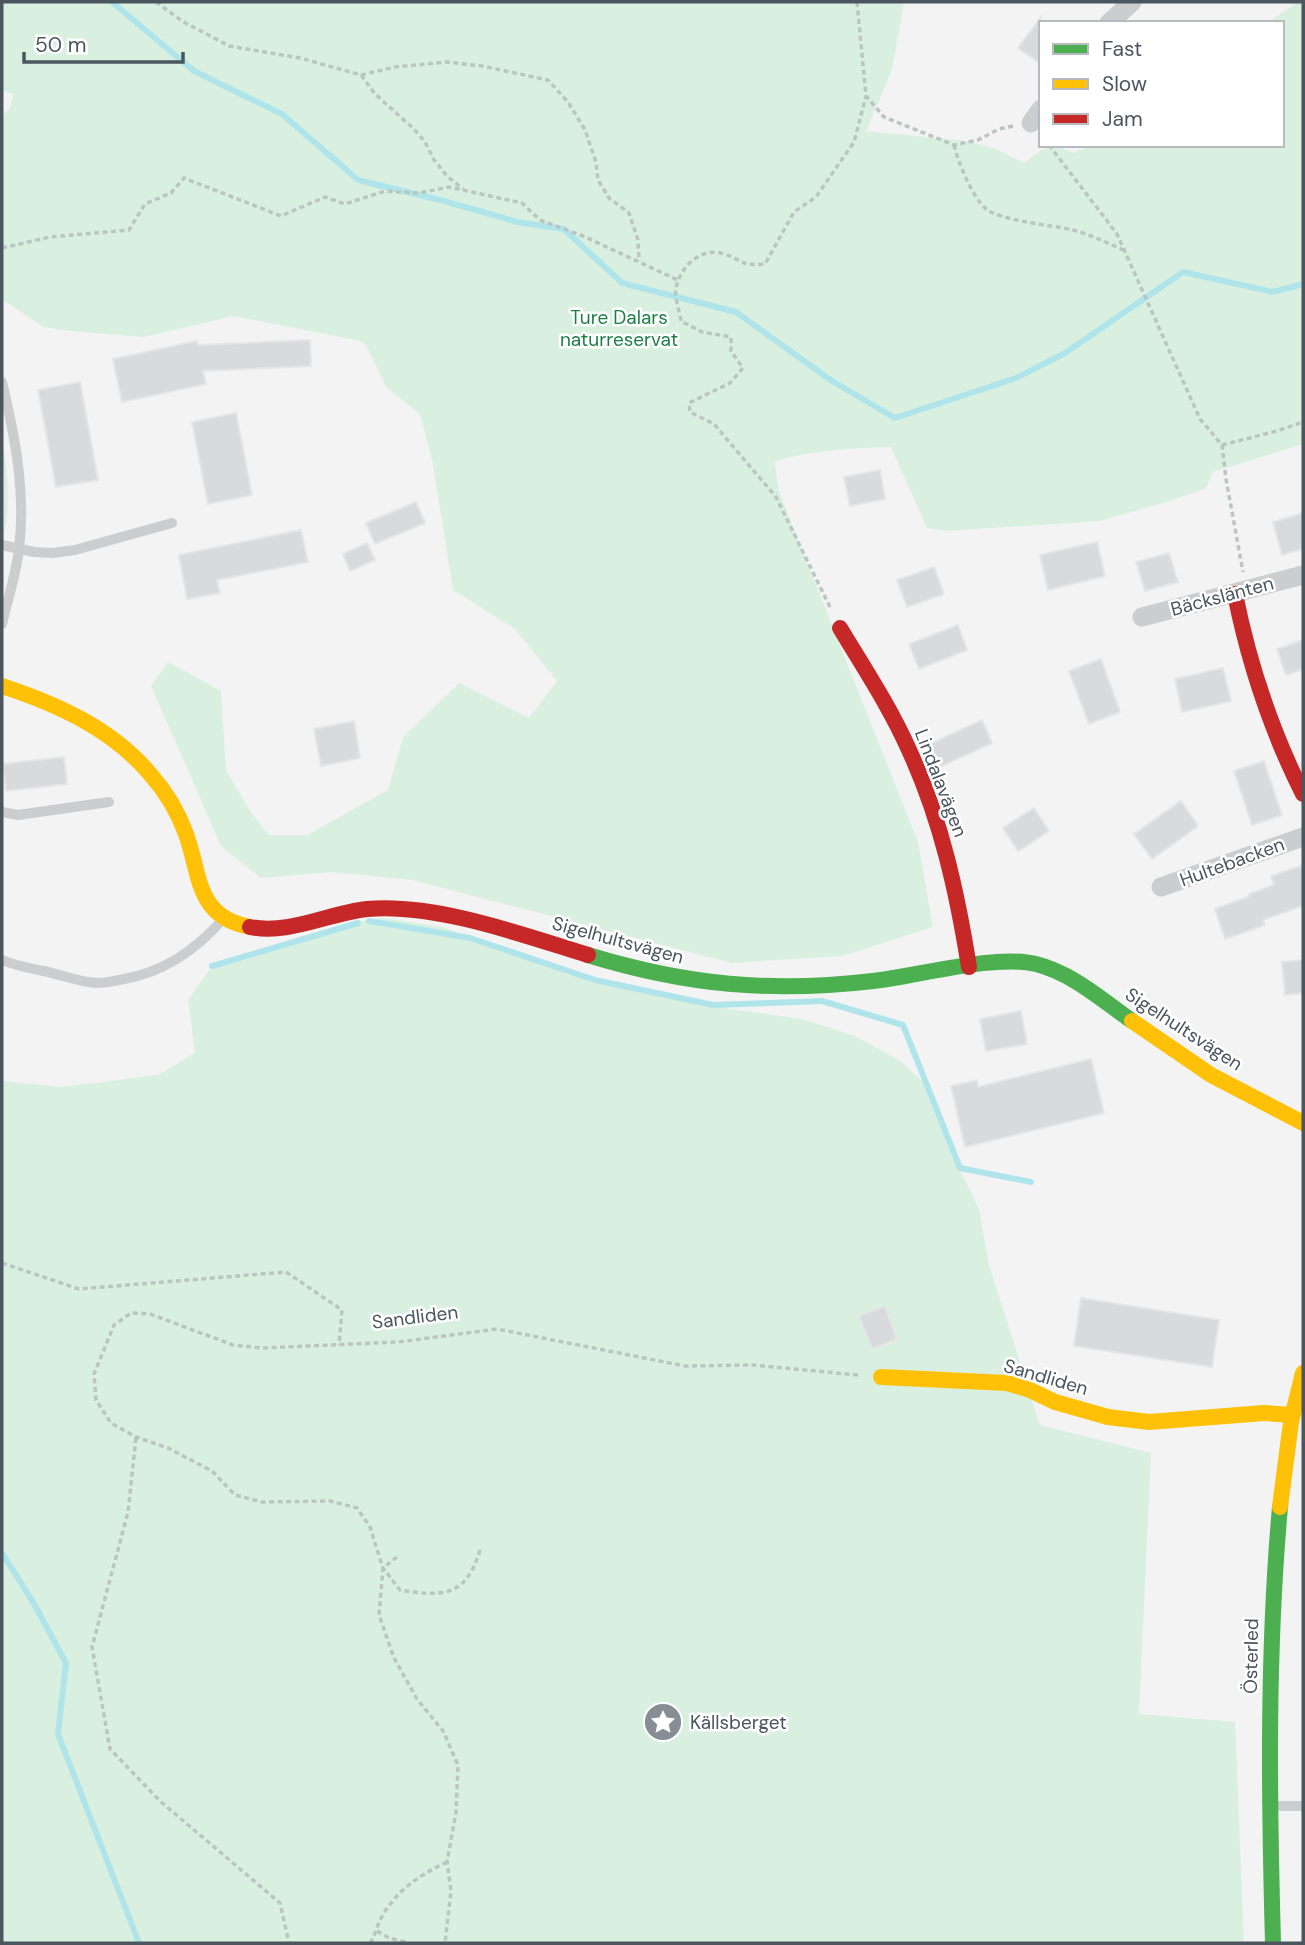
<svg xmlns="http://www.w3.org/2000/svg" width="1305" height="1945" font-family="'DM Sans',sans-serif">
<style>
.green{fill:#d9f0e0}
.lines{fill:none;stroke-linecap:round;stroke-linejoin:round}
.stream{stroke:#b0e4eb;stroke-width:6}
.building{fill:#d9dadb;stroke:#e4e5e6;stroke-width:2}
.path{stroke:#bbc5c1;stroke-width:3.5;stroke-dasharray:5 3.5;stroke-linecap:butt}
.lane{stroke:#cbcdce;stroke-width:10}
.street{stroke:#cbcdce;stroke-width:19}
.fast{stroke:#4caf50;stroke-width:16}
.slow{stroke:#ffc107;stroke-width:16}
.jam{stroke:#c62828;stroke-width:16}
.labels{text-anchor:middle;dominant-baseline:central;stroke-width:5;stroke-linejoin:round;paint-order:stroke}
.park-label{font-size:19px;fill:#1d7e47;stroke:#fff}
.street-label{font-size:19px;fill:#4b565f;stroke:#fff}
.poi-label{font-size:19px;fill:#4b565f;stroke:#fff;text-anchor:start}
</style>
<rect width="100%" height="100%" fill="#f3f3f3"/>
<g class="green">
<path d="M2 2H904L892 70 866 131 966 141 994 148 1024 163C1044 148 1049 140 1073 153L1093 145H1282V23H1268L1297 2H1303V444L1213 472 1206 488 1167 502 1099 521 948 531 927 528 891 447C852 448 814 450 775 461L778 489 918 842 933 927 842 956 732 963 412 880 332 872 261 878 221 846 151 686 168 662 221 691 226 770 251 813 269 835H307L388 790 403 737 459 683 529 718 557 681 515 629 453 590 432 459 420 414 386 387 367 347 361 341 233 316 144 337 70 331 43 327 3 300 2 115 10 108 13 94 2 90Z"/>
<path d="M2 440C9 476 10 511 2 547Z"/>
<path d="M383 918 443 927 570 975 731 1009 802 1019 855 1036 899 1060 928 1086 948 1145 979 1209 989 1265 1040 1425 1151 1453 1139 1714 1235 1722 1244 1943H2V1081L62 1087 158 1075 195 1053 188 1000 212 966 340 925Z"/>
</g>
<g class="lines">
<g class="stream">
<path d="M112 2 194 71 282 114 358 180 444 201 517 222 564 229 622 283 736 312 832 381 895 418 1016 378 1065 353 1183 272 1273 292 1303 284"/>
<path d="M369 921 470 938 595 980 713 1005 822 1001 903 1025 960 1168 1031 1182"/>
<path d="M212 966 358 923"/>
<path d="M2 1553 33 1602 66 1663 58 1734 139 1943"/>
</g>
</g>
<g class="building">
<path d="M1041 17V64L1018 48Z"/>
<path d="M310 340 311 366 203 371 206 384 122 402 113 359 197 341 198 345Z"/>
<path d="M80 382 98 480 56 487 38 390Z"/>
<path d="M236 413 252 495 208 504 192 422Z"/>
<path d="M880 470 885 499 850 506 844 477Z"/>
<path d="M416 502 425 523 375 544 366 523Z"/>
<path d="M1303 513V549L1282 555 1273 522Z"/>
<path d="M301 530 308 562 217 580 220 593 187 599 179 555Z"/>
<path d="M1097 542 1105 576 1048 590 1040 555Z"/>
<path d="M367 543 375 560 350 571 343 554Z"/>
<path d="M1169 553 1178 582 1145 591 1136 562Z"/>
<path d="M934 567 944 594 907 607 897 580Z"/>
<path d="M958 625 967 650 919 669 909 644Z"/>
<path d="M1303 640V669L1286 675 1277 649Z"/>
<path d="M1101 659 1120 712 1089 724 1069 671Z"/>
<path d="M1223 668 1231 701 1182 712 1175 679Z"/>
<path d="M982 720 992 743 940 767 930 744Z"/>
<path d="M354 721 360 758 321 766 314 729Z"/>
<path d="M64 757 67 784 6 791 3 764Z"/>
<path d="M1264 761 1282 815 1252 825 1234 771Z"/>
<path d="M1181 801 1198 826 1152 859 1134 834Z"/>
<path d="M1034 808 1049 831 1018 851 1003 828Z"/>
<path d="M1303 865V906L1263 920 1265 925 1225 939 1215 909 1250 896 1249 894 1274 885 1271 876Z"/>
<path d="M1303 960V993L1285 995 1282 962Z"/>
<path d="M1021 1011 1027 1044 986 1051 980 1019Z"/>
<path d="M1091 1059 1104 1113 965 1147 951 1086 977 1080 978 1087Z"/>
<path d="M1081 1298 1219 1320 1212 1367 1074 1346Z"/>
<path d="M885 1306 897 1339 872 1349 859 1316Z"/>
</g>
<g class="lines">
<g class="path">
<path d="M156 2 182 21 229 46 300 58 361 75 375 94 414 129 425 142 434 160 447 176 463 189"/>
<path d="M857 2 866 96 884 117 954 145 978 140 999 129 1013 126"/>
<path d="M361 75 395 67 447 62 482 66 548 80 568 102 585 130 596 162 598 180 609 198 629 213 638 240 639 261"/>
<path d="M954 145C958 162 972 196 985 208 999 221 1053 225 1073 230 1091 235 1106 242 1123 250"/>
<path d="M1049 145 1117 234 1200 419 1222 445 1226 479 1243 572"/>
<path d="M2 248 50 237 129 230 145 204 171 193 184 178 281 216 325 197 345 204 385 191 419 193 449 187 522 203 540 220 583 236 680 281"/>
<path d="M1222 445 1277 431 1303 422"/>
<path d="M830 607 776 497 714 424 690 412 689 403 730 383 743 368 731 351V337L702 332 681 321C680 312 674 297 676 288 680 267 701 246 724 254 745 261 739 266 765 264L794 212 816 197 854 142 866 96"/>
<path d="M2 1263 79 1289 286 1272 342 1310 339 1345"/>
<path d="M136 1438 128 1512 92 1647 110 1749 160 1801 280 1903 289 1943"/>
<path d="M480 1550C466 1597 443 1597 400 1590L383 1568 370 1527 357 1508 330 1501 262 1502 235 1495 212 1471 168 1448 136 1437 111 1423 96 1400 94 1374 114 1325 131 1313 150 1314 233 1345 263 1348 398 1342 497 1329 685 1366 753 1365 858 1375"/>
<path d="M397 1557 383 1568 379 1615 394 1658 417 1699 443 1731 458 1765 456 1812 447 1862 451 1891 445 1943"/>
<path d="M377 1931 389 1938 409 1943"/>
<path d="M370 1943C376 1934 378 1922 384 1913 399 1889 421 1874 447 1862"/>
</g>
<g class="lane">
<path d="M2 382C15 436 26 494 19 549 16 574 8 599 2 624"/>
<path d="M2 545 34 552 52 553 75 550 172 523"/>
<path d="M2 812 18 815 109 802"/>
<path d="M2 960C16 966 29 968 44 971 62 975 78 982 97 983 106 983 115 981 124 979 165 972 197 949 224 918"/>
<path d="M1273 1806H1303"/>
</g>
<g class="street">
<path d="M1109 23 1132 2"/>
<path d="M1031 123 1041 109"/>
<path d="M1142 617 1303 575"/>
<path d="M1161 887 1303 837"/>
</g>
<g class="fast">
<path d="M588 955C686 985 771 993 873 981 918 976 994 954 1036 964 1072 973 1102 1000 1132 1021"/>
<path d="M1273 1943C1269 1798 1267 1652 1280 1507"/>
</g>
<g class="slow">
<path d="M2 686C57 704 113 729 151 775 166 792 178 812 186 834 201 876 196 917 250 927"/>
<path d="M1132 1021 1211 1075 1303 1123"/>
<path d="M881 1377 1007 1383 1030 1390 1055 1402 1108 1417 1149 1422 1264 1413 1292 1415"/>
<path d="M1280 1507 1291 1422 1303 1373"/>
</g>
<g class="jam">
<path d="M1235 594C1249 664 1271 730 1303 794"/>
<path d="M840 628C864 668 890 707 909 750 941 819 957 892 969 967"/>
<path d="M250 927C289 935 329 913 367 909 436 903 523 935 588 955"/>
</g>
</g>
<defs>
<g id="sight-disc" transform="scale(2.0125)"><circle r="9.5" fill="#868d93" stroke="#fff"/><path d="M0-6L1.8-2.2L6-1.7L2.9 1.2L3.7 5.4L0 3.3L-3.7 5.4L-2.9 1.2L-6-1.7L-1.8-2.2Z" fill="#fff"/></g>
</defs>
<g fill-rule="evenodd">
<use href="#sight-disc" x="663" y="1722"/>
</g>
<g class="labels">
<g class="park-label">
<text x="619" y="317">Ture Dalars<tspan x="619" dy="22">naturreservat</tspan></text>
</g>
<g class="street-label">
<text transform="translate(1222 596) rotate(-15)">Bäckslänten</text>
<text transform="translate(941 783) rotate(69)">Lindalavägen</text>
<text transform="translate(1232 862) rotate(-20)">Hultebacken</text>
<text transform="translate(618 940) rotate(15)">Sigelhultsvägen</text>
<text transform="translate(1184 1029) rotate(33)">Sigelhultsvägen</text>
<text transform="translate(415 1317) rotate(-7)">Sandliden</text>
<text transform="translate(1046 1377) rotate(16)">Sandliden</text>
<text transform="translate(1251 1656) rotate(-89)">Österled</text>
</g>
<g class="poi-label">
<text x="690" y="1722">Källsberget</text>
</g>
</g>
<rect width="1305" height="1945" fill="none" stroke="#4b565f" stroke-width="7"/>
<rect x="1039" y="21" width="245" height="126" fill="#ffffff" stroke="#b7bbbf" stroke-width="2"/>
<rect x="1053" y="44" width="35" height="10" fill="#4caf50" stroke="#b7bbbf" stroke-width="2"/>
<text x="1102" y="56" font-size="21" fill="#4b565f">Fast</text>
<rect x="1053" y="79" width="35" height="10" fill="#ffc107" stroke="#b7bbbf" stroke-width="2"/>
<text x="1102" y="91" font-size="21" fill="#4b565f">Slow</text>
<rect x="1053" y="114" width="35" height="10" fill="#c62828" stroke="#b7bbbf" stroke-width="2"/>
<text x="1102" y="126" font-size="21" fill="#4b565f">Jam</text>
<path d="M24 52v10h159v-10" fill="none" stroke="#4b565f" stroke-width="3.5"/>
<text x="35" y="52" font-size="21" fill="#4b565f" stroke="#ffffff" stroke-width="5" paint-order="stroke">50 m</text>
</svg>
